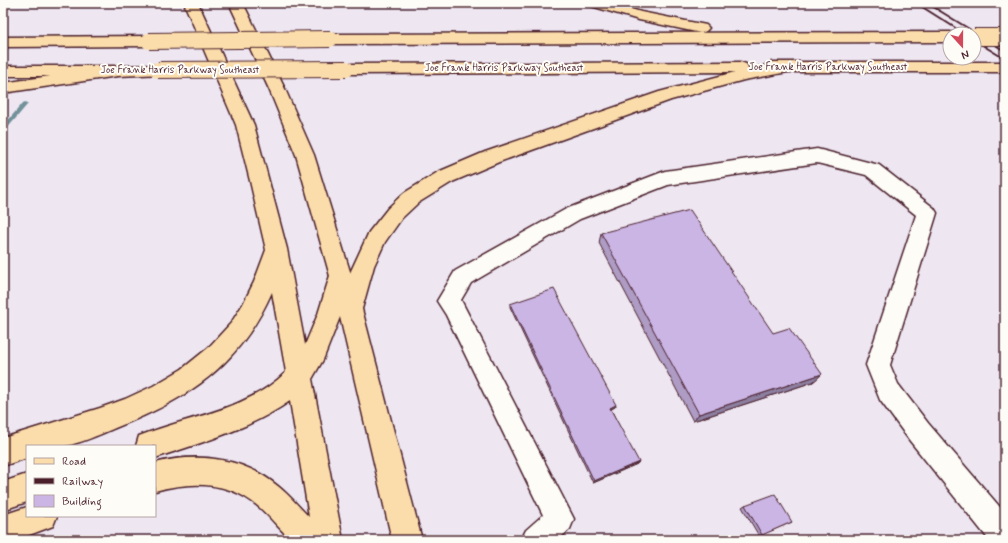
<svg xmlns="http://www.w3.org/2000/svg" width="1008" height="543" font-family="Mynerve,sans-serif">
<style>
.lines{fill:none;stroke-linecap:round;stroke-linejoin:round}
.stream{fill:#729199;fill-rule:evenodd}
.minor-casing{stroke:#4a1f2b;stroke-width:3}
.major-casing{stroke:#4a1f2b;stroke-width:3}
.highway-casing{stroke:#4a1f2b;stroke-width:3}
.minor{fill:#fdfcf7;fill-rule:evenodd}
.major{fill:#fbddab;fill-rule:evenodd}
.highway{fill:#fbddab;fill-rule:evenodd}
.rail{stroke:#4a1f2b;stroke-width:2}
.highway-bridge-casing{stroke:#4a1f2b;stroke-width:18;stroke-linecap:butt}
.highway-bridge{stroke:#fbddab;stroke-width:16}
.wall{fill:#ae9cc5;stroke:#4a1f2b}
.shaded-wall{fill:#8d7fa0;stroke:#4a1f2b}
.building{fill:#cab5e5;stroke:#4a1f2b}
.labels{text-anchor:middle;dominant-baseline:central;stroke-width:4;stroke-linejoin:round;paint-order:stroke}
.far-street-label{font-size:10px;fill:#4a1f2b;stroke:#fdfcf7}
</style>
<rect width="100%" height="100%" fill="#eee7f2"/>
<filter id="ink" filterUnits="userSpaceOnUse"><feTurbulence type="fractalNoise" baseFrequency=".025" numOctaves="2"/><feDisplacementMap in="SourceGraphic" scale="8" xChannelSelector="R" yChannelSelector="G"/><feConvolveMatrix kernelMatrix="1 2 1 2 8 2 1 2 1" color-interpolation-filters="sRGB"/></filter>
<g filter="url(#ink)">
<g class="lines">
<path class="stream" d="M25 102 28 104 27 105 5 131 3 132V126L23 103Z"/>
<g class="minor-casing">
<path id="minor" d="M817 149 879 165 934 208 937 213 890 365 898 384 928 423 1005 513V540H989L910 441 880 400 866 365 916 215 866 175 817 163 668 185 580 219 471 283 461 300 574 519 570 529 558 540H521L526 530 543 515 446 315 437 301 455 271 566 209 665 171Z"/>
</g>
<g class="major-casing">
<g id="major">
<path d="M229 3H243L285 89 314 155 357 294 354 301 346 304 338 301 335 294 296 155 269 89Z"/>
<path d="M3 66H116L122 67 124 71 122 75 116 76H3Z"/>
</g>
</g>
<g class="highway-casing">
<g id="highway">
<path d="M184 3H198L254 125 287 249 305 345 318 314 332 269 340 266 348 269 350 273 369 232 388 208 404 193 438 172 485 152 659 92 735 72 346 74 340 72 338 69 340 66 346 64 740 62 746 64 748 67 747 69 764 66 766 64 772 62H1005V72H788L744 80 671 100 499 162 452 182 418 203 402 218 385 242 374 266 362 309 422 540H392L340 317 323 360 312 379 343 540H291C280 529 270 517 259 507 229 481 191 481 155 491V463C198 452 244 457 279 487 290 496 299 507 309 517L290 401C250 429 201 443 155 458V446H136L139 436C188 416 247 411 286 372L272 292C239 366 189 399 115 428 101 434 77 445 63 446 52 447 39 446 27 446V458L3 466V438L100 408 125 399 153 386 182 369 208 348 231 323 243 304 254 282 266 250 250 181 236 125Z"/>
<path d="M589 3H611L641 12 706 25 709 28 706 31 701 33 639 20 591 6Z"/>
<path d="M950 32 956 34H950V42L330 44 325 42 322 39 325 36 330 34Z"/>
<path d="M149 36 154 38 157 41 154 44 149 46 3 47V37Z"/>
<path d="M158 65 164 66 166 70 164 74 118 76 3 93V83L118 66Z"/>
<path d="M27 474V502L3 510V482Z"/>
<path d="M27 507V516H57L53 526 16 540H3V515Z"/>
</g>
</g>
<use href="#minor" class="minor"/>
<use href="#major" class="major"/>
<use href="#highway" class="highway"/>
<g class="rail">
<path d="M916 3 965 34"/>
<path d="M927 3 1005 51"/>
<path d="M974 40 1005 59"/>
</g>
<g class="highway-bridge-casing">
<g id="highway-bridge">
<path d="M974 37H1005"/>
<path d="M149 41 330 39"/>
<path d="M158 70 346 69"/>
</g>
</g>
<use href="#highway-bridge" class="highway-bridge"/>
</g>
<g class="wall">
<path d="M601 233 773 333 822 374 813 382 693 421 599 243Z"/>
<path d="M510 304 616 405 615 407 611 409 637 464 593 483 510 307Z"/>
<path d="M745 505 792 522 759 536 742 507Z"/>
</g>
<g class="shaded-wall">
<path d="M822 374 813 382 693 421 699 414Z"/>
<path d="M616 405 615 407 609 410 610 408Z"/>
<path d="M639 462 637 464 593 483 594 481Z"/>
</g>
<g class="building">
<path d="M690 210 773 333 789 328 822 374 699 414 601 233Z"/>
<path d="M554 289 616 405 610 408 639 462 594 481 510 304Z"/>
<path d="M775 494 792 522 762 535 745 505Z"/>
</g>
</g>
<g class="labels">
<g class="far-street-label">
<text x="828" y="67">Joe Frank Harris Parkway Southeast</text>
<text x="504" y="68">Joe Frank Harris Parkway Southeast</text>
<text x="180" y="70">Joe Frank Harris Parkway Southeast</text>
</g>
</g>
<rect width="1008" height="543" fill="none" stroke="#fdfcf7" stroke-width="16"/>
<rect x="8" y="8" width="992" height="527" fill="none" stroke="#4a1f2b" stroke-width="1.5" filter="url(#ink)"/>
<rect x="26" y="445" width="130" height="72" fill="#fdfcf7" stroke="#b5a4a5"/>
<rect x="34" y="458" width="20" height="6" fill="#fbddab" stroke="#b5a4a5"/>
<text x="62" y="465" font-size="12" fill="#4a1f2b">Road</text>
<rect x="34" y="478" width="20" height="6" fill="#4a1f2b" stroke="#b5a4a5"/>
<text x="62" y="485" font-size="12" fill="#4a1f2b">Railway</text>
<rect x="34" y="495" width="20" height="12" fill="#cab5e5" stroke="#b5a4a5"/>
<text x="62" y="505" font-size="12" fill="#4a1f2b">Building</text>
<g transform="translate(962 46) rotate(159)"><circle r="19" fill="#fdfcf7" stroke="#b5a4a5"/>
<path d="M0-3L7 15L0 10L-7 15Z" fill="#d1495b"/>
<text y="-6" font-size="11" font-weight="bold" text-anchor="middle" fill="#4a1f2b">N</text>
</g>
</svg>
